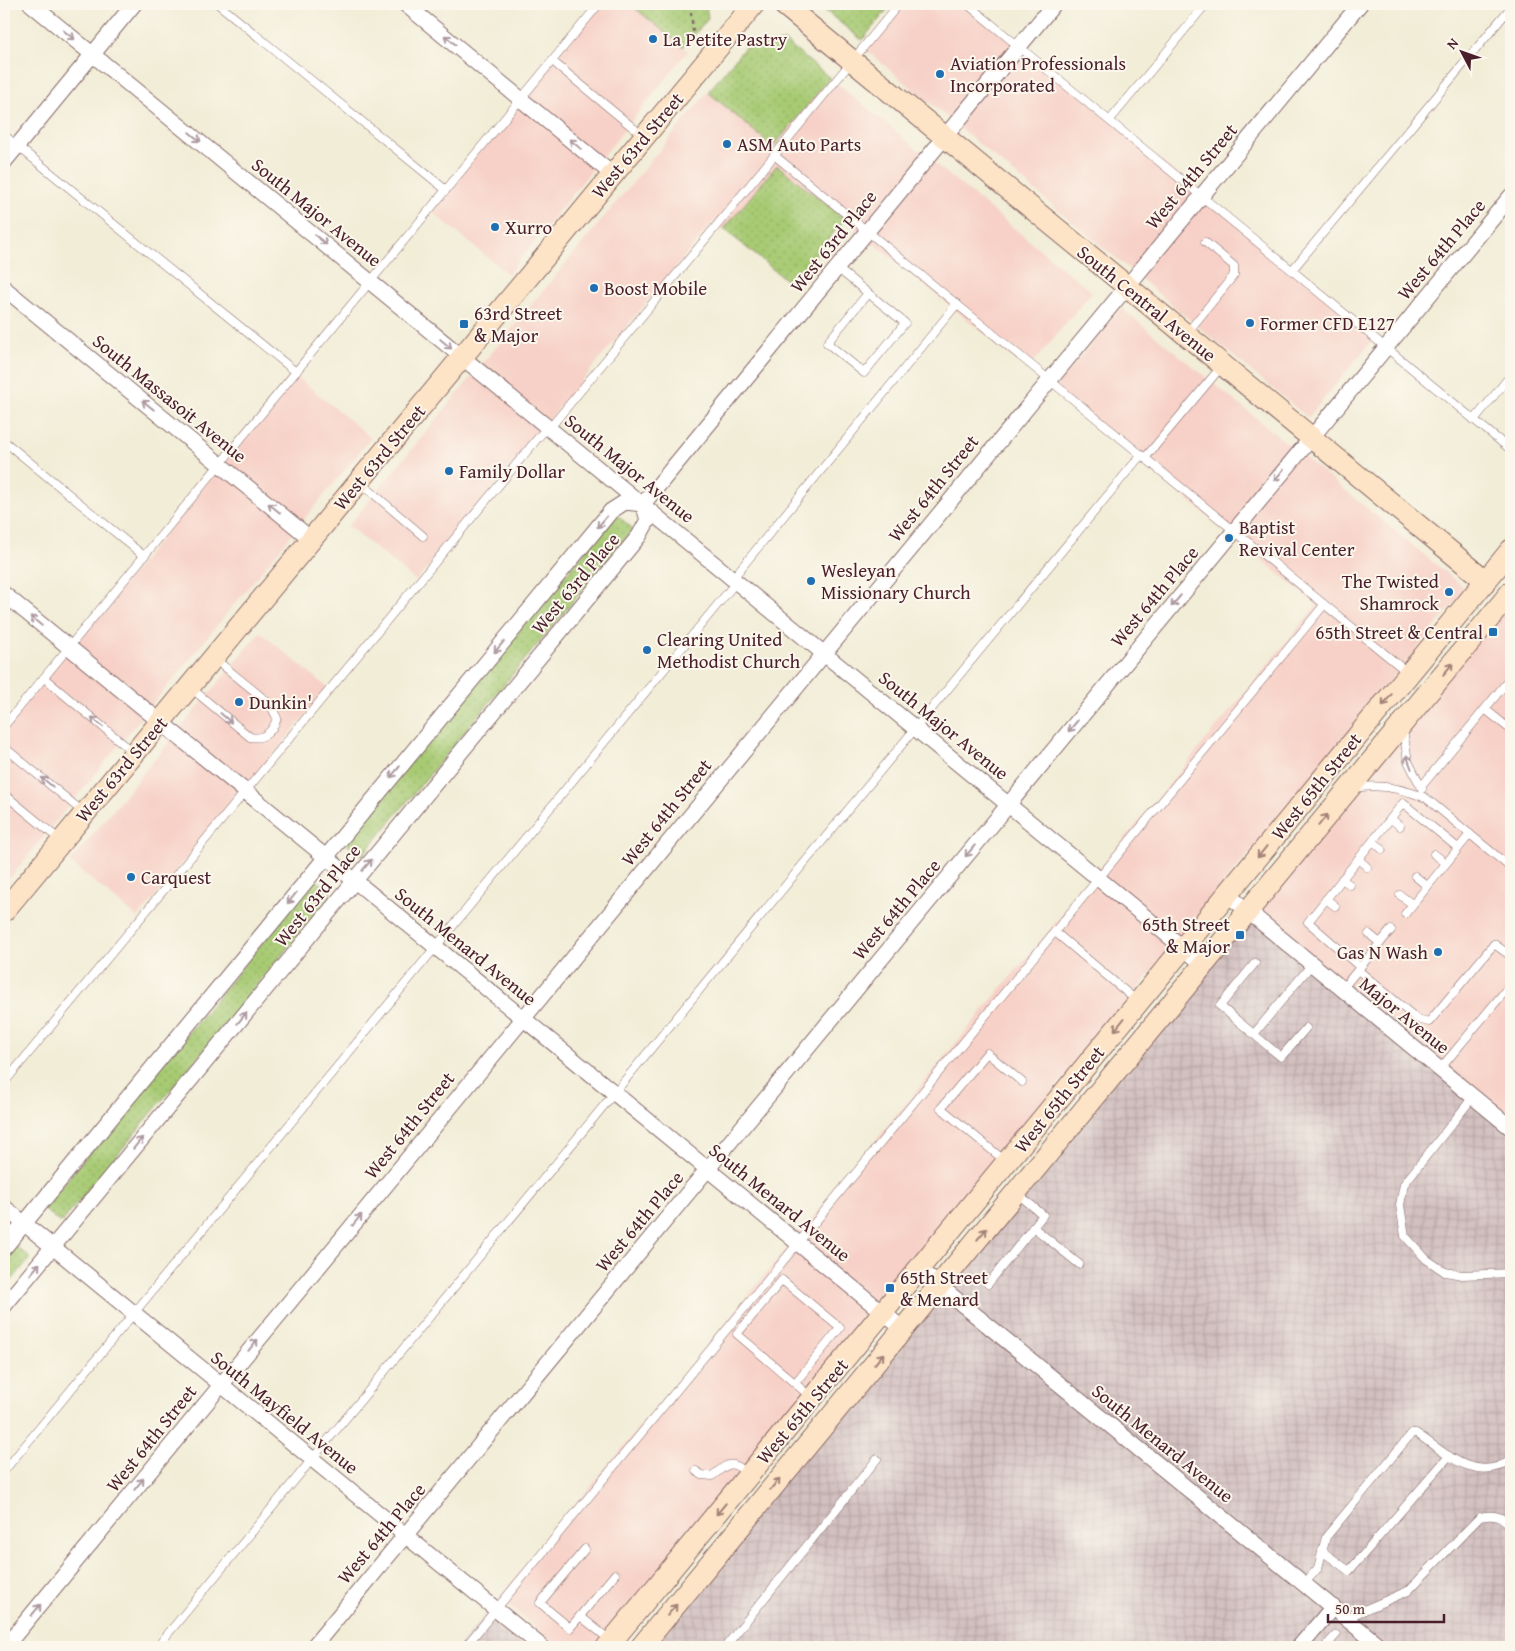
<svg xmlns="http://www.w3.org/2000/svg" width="1515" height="1651" font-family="'Gentium Book Plus',serif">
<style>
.built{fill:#f7d1c7}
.industrial{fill:url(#industrial-grid)}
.grass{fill:url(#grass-dots);stroke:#78744f}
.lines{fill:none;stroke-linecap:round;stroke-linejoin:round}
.lane-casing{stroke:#856767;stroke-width:9}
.street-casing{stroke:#856767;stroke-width:17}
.secondary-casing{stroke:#856767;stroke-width:23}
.path{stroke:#856767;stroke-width:2.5;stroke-dasharray:4 4;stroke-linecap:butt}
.lane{stroke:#fff;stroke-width:8}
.street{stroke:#fff;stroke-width:15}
.secondary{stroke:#fee4c6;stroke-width:21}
.oneway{stroke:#ae9aa0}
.oneway2{stroke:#a48278}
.poi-dot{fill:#1f6fb2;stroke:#fbf7ec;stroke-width:2}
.labels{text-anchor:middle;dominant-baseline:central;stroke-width:4;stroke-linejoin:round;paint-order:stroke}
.poi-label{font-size:19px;fill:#4a1f2b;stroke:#fbf7ec;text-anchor:start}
.street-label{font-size:19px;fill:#4a1f2b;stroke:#fbf7ec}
</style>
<defs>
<pattern id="industrial-grid" width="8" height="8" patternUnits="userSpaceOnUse" patternTransform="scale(1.25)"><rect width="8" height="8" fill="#d2bfc0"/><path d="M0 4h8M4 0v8" fill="none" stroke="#b6a4a5"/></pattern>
<pattern id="grass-dots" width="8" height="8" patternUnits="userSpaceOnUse" patternTransform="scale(1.25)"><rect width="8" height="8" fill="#a7ca73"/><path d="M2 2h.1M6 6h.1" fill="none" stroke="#91ad64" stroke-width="1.8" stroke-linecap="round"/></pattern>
</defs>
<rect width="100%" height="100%" fill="#fbf7ec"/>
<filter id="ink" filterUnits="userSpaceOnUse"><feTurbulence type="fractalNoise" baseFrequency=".02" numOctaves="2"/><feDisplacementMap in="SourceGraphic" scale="10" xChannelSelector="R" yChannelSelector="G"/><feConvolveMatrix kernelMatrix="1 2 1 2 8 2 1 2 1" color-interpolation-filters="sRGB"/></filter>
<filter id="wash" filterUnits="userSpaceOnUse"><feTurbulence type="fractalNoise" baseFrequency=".0096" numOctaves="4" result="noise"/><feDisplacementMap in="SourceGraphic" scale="20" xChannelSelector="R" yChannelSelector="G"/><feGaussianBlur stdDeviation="1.12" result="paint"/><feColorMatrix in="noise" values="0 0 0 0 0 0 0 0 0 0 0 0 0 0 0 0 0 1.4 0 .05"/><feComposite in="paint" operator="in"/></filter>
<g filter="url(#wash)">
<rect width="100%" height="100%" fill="#f2edd7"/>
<g class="built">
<path d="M599 4H630L688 51 508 274 431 211Z"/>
<path d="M904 4H970L1375 337 1308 418 866 50Z"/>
<path d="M830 78 1092 292 1028 369 777 165 724 229 714 221 416 581 348 526 708 92 773 147Z"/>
<path d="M1121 308 1466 589 596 1647H559L499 1598 1317 605 1053 390Z"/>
<path d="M295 375 371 438 4 885V730Z"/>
<path d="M1511 600V1117L1248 904Z"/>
<path d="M260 632 328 688 138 918 70 862Z"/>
</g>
<g class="industrial">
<path d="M1248 904 1511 1117V1647H640Z"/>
<path d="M486 1615 525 1647H459Z"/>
</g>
<g class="grass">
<path d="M630 4H706L708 19 683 47Z"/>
<path d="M822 4H892L862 40 822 8Z"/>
<path d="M785 42 830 78 773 147 708 92 746 46Z"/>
<path d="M777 165 845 219 791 284 724 229Z"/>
<path d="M616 514 633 529 362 856 344 842Z"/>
<path d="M315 879 332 894 61 1223 43 1209Z"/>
<path d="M14 1245 30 1258 4 1290V1258Z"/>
</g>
</g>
<g filter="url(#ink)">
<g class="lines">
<g class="lane-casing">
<g id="lane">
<path d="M218 4 446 190"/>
<path d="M967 4 1511 450"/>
<path d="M557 65 642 135"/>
<path d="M1110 120 1206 4"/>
<path d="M4 135 296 372"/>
<path d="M774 155 1407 672"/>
<path d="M837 268 905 323 864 373 827 343 868 293"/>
<path d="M1293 269 1511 7"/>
<path d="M1187 333 1234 275V266L1205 242"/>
<path d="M1474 420 1511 375"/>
<path d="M549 429 899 4"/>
<path d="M4 441 144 556"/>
<path d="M1145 458 1221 367"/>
<path d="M361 483 423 536"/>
<path d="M733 578 957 304"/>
<path d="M44 678 133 752"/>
<path d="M191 688 250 737C264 740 273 731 277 718L270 704 215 659"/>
<path d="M1485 709 1511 730"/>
<path d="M4 726 599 4"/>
<path d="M1403 730 1408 761 1422 789"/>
<path d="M4 747 83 812"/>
<path d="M1421 787 1507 682 1511 681"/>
<path d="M1355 788C1379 783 1404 789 1426 798L1511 868"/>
<path d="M4 794 60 840"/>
<path d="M1391 819 1400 826"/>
<path d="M1373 841 1382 849"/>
<path d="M1434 854 1446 863"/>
<path d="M1358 859 1367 867"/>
<path d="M1415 876 1427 886"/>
<path d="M1342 879 1350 885"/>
<path d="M1400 895 1412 904"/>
<path d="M1326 899 1335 906"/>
<path d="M1405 914 1470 834"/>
<path d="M1055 932 1137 1001"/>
<path d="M1369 934 1380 943"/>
<path d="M1255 963 1220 1006 1281 1057 1306 1028"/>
<path d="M1360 967 1308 922 1403 803 1458 848"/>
<path d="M1358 970 1417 1019 1429 1022 1494 944 1511 956"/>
<path d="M1342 989 1391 930"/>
<path d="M1254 1034 1312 964"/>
<path d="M1440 1069 1511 984"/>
<path d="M4 1083 547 427"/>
<path d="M1473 1097 1404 1184 1400 1205 1405 1236 1426 1259 1445 1272 1462 1275 1511 1273"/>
<path d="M1005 1161 941 1108 987 1053 1022 1082"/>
<path d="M1033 1227 1079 1264"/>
<path d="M988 1284 1043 1215 1017 1193"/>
<path d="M795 1383 840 1328 782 1280 737 1334 811 1397"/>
<path d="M4 1471 737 581"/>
<path d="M696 1471 702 1475 712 1476C728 1464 730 1459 747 1473"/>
<path d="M585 1549 540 1603 570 1628 615 1574"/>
<path d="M1322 1551 1349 1571 1449 1456"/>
<path d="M1304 1584 1318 1568 1326 1537 1412 1433H1416C1446 1453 1475 1484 1511 1460"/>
<path d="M580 1616 610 1640"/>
<path d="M1346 1618 1408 1591 1480 1517C1494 1514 1502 1516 1511 1526"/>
<path d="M157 1647 1141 455"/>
<path d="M465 1647 1324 605"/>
<path d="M725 1647 877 1459"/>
<path d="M1325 1647 1336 1635"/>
</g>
</g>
<g class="street-casing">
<g id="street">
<path d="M31 4 1204 965"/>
<path d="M405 4 613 175"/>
<path d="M4 162 134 4"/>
<path d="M4 288 311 539"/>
<path d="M643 504 1054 4"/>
<path d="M4 594 903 1329"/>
<path d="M1227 894 1511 1128"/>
<path d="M4 1207 542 1647"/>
<path d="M4 1248 611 511 625 502 643 504"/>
<path d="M919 1269 1381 1647"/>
<path d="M4 1306 639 536 648 520 643 504"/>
<path d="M5 1647 1360 4"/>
<path d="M313 1647 1511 196"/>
<path d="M1299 1647 1333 1607"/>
</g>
</g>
<g class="secondary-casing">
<g id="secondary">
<path d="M783 4 1486 581"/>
<path d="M4 911 754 4"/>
<path d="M607 1647 1511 550"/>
<path d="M641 1647 1511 592"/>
</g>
</g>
<path class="path" d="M690 4 694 39"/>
<use href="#lane" class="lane"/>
<use href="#street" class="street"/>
<use href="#secondary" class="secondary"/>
</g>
<defs><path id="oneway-shaft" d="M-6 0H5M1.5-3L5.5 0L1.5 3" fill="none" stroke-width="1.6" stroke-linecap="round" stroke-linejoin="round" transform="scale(1.25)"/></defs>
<g class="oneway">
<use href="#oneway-shaft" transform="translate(69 35) rotate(39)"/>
<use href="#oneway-shaft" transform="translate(450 40) rotate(-141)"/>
<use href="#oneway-shaft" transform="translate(195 137) rotate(39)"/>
<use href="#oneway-shaft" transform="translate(575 144) rotate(-140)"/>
<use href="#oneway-shaft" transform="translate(321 240) rotate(39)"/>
<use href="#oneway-shaft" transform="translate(446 344) rotate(40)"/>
<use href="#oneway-shaft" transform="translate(148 405) rotate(-141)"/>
<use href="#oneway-shaft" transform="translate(1279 475) rotate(129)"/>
<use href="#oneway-shaft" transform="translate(274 508) rotate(-141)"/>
<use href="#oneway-shaft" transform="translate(602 522) rotate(130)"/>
<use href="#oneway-shaft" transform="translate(1176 601) rotate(130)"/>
<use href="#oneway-shaft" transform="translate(36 621) rotate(-140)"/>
<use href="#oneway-shaft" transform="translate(499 647) rotate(130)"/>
<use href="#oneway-shaft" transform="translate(226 718) rotate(41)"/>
<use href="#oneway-shaft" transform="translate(97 722) rotate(-140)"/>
<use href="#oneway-shaft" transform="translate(1073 726) rotate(130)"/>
<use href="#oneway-shaft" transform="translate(1409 762) rotate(-111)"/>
<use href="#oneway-shaft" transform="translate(395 772) rotate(130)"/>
<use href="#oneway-shaft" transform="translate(47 782) rotate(-141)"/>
<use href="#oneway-shaft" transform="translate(970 851) rotate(130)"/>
<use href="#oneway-shaft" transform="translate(367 865) rotate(-50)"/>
<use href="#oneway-shaft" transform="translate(292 898) rotate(129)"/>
<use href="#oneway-shaft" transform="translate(242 1018) rotate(-51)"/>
<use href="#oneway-shaft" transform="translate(138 1143) rotate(-51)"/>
<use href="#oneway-shaft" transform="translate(357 1220) rotate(-51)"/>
<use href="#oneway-shaft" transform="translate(35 1269) rotate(-50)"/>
<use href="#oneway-shaft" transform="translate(253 1345) rotate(-51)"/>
<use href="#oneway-shaft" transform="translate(139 1484) rotate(-51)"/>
<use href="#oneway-shaft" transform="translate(36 1610) rotate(-51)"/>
</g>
<g class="oneway2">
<use href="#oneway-shaft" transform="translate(1448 669) rotate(-50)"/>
<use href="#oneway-shaft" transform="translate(1387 700) rotate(129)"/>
<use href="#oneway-shaft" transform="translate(1323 820) rotate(-51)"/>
<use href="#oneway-shaft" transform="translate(1262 852) rotate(129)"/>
<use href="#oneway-shaft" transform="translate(1119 1025) rotate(129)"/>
<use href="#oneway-shaft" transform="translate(982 1234) rotate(-50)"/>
<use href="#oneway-shaft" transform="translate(879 1359) rotate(-50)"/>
<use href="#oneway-shaft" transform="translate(775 1484) rotate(-50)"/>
<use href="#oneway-shaft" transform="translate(721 1509) rotate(130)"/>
<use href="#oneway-shaft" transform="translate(672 1610) rotate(-50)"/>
</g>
</g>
<g class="poi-dot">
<circle cx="653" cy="39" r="5"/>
<circle cx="940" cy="74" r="5"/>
<circle cx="727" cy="144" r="5"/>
<circle cx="495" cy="227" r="5"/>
<circle cx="594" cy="288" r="5"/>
<circle cx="1250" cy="323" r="5"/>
<rect x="459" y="319" width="10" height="10" rx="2.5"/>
<circle cx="449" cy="471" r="5"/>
<circle cx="1229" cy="538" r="5"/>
<circle cx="811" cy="581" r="5"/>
<circle cx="1449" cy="592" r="5"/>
<rect x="1488" y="627" width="10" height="10" rx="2.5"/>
<circle cx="647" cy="650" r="5"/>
<circle cx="239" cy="702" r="5"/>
<circle cx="131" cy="877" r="5"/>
<rect x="1235" y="930" width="10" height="10" rx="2.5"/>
<circle cx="1438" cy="952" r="5"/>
<rect x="885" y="1283" width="10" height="10" rx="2.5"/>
</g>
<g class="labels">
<g class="poi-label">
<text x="663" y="39">La Petite Pastry</text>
<text x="950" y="63">Aviation Professionals<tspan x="950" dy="22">Incorporated</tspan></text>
<text x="737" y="144">ASM Auto Parts</text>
<text x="505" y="227">Xurro</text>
<text x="604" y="288">Boost Mobile</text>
<text x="474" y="313">63rd Street<tspan x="474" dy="22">&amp; Major</tspan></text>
<text x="1260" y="323">Former CFD E127</text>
<text x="459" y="471">Family Dollar</text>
<text x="1239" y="527">Baptist<tspan x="1239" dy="22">Revival Center</tspan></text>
<text x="821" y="570">Wesleyan<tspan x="821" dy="22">Missionary Church</tspan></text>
<text x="1439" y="581" text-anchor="end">The Twisted<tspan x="1439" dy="22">Shamrock</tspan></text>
<text x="1483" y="632" text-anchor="end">65th Street &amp; Central</text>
<text x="657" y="639">Clearing United<tspan x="657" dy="22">Methodist Church</tspan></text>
<text x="249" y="702">Dunkin'</text>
<text x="141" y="877">Carquest</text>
<text x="1230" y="924" text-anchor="end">65th Street<tspan x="1230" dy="22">&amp; Major</tspan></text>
<text x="1428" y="952" text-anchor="end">Gas N Wash</text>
<text x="900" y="1277">65th Street<tspan x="900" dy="22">&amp; Menard</tspan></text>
</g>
<g class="street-label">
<text transform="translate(637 145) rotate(-50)">West 63rd Street</text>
<text transform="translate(1191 176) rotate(-50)">West 64th Street</text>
<text transform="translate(317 212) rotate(39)">South Major Avenue</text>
<text transform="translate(833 241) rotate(-51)">West 63rd Place</text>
<text transform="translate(1441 249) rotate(-50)">West 64th Place</text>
<text transform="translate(1147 303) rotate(39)">South Central Avenue</text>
<text transform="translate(170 398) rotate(39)">South Massasoit Avenue</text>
<text transform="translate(379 457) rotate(-50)">West 63rd Street</text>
<text transform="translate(630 468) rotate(39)">South Major Avenue</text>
<text transform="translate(933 488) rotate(-51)">West 64th Street</text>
<text transform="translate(575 583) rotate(-50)">West 63rd Place</text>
<text transform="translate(1154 596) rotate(-50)">West 64th Place</text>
<text transform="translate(944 725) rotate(39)">South Major Avenue</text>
<text transform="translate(121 769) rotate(-50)">West 63rd Street</text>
<text transform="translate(1316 786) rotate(-51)">West 65th Street</text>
<text transform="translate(666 812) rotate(-51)">West 64th Street</text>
<text transform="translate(317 895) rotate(-51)">West 63rd Place</text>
<text transform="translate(896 909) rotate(-50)">West 64th Place</text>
<text transform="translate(466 946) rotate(39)">South Menard Avenue</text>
<text transform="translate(1405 1015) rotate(39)">Major Avenue</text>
<text transform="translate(1059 1099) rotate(-51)">West 65th Street</text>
<text transform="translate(409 1125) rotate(-51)">West 64th Street</text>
<text transform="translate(780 1202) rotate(39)">South Menard Avenue</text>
<text transform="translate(639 1221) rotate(-50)">West 64th Place</text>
<text transform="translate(802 1411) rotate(-50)">West 65th Street</text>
<text transform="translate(285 1412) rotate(39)">South Mayfield Avenue</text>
<text transform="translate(151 1438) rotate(-51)">West 64th Street</text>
<text transform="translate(1163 1443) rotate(39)">South Menard Avenue</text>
<text transform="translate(381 1533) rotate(-50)">West 64th Place</text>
</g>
</g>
<rect width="1515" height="1651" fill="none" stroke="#fbf7ec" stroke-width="20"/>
<g transform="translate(1462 52) rotate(311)" stroke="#fbf7ec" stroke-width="4" paint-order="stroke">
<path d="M0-4L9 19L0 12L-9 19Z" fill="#4a1f2b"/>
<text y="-8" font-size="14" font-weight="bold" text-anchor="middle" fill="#4a1f2b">N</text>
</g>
<path d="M1328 1614v8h116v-8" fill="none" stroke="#4a1f2b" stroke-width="2.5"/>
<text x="1335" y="1614" font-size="15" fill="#4a1f2b" stroke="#fbf7ec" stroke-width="4" paint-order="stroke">50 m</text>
</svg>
